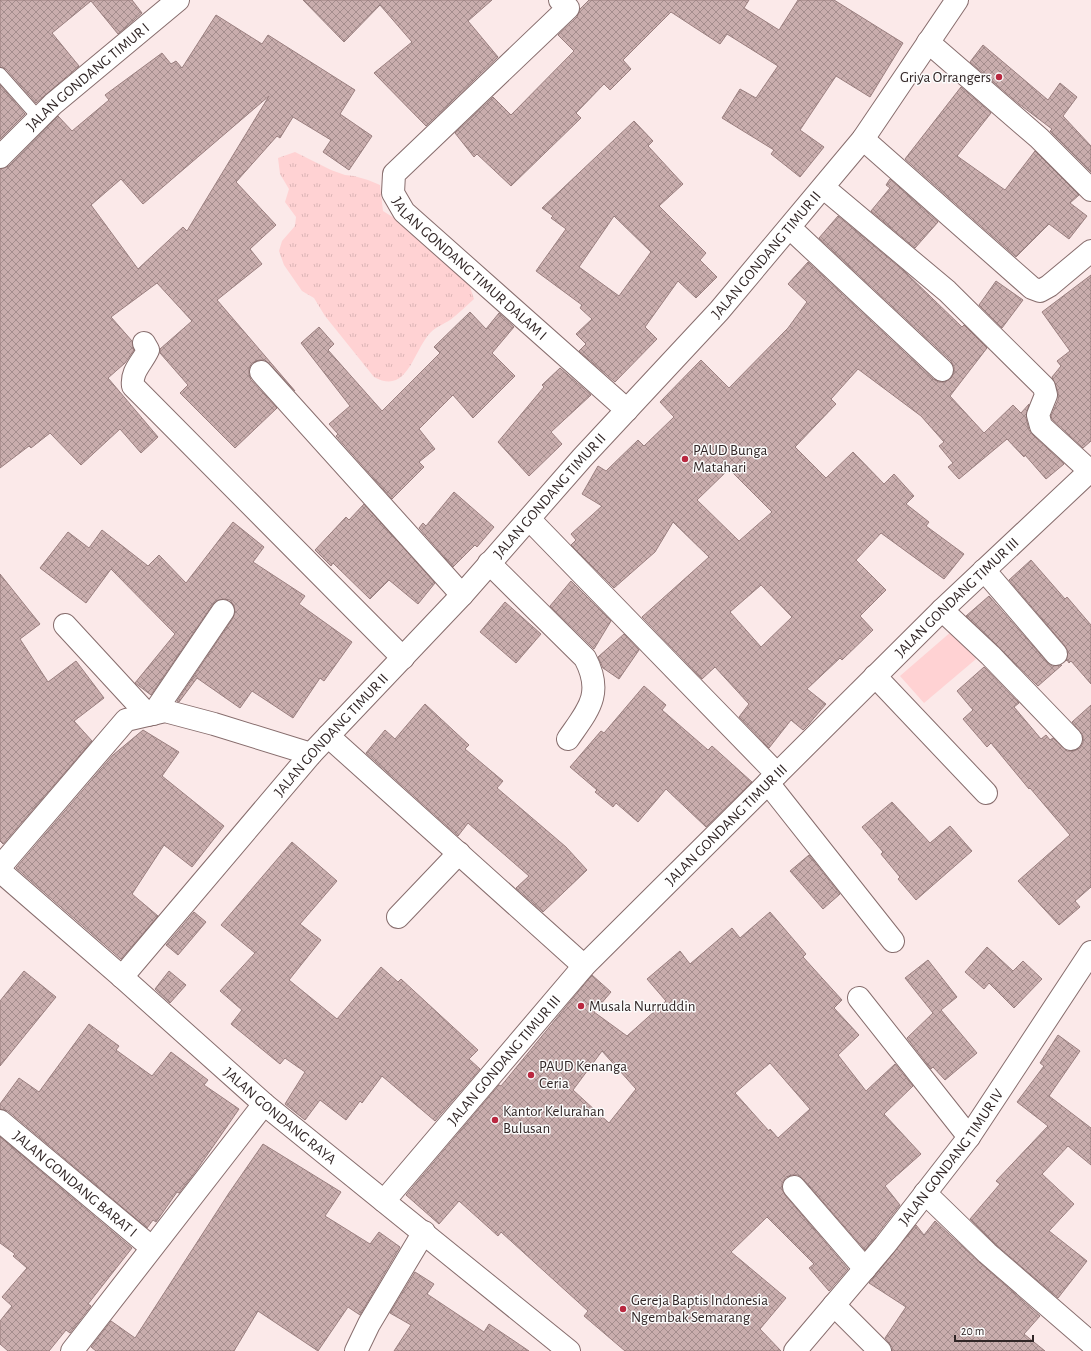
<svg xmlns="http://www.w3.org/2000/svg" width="1091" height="1351" font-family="'Alegreya Sans',sans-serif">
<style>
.grass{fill:url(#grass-tufts)}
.pitch{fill:#ffd2d3}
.building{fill:url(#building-cross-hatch);stroke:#9a7f7f;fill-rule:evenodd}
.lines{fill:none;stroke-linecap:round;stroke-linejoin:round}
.service-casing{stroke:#876d6d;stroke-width:14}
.minor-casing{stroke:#876d6d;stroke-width:24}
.service{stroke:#fff;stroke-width:12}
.minor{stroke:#fff;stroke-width:22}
.poi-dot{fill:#b92840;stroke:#fbfbfb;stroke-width:1.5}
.labels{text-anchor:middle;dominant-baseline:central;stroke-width:3;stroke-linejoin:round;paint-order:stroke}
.street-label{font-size:15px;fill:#312626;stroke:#fbfbfb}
.poi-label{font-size:15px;fill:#312626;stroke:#fbfbfb;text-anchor:start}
</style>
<defs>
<pattern id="grass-tufts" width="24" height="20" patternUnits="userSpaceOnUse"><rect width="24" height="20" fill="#ffd2d3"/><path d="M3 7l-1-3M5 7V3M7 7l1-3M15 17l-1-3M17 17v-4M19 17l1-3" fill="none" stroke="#dbb4b5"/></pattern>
<pattern id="building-cross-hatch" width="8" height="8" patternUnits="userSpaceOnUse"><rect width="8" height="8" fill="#c9adad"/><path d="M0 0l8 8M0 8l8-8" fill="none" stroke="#a48d8d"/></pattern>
</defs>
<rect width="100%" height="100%" fill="#fbe9e9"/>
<path class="grass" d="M295 152 331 170 345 175 354 176 368 180 380 185 383 211 399 221 426 243 469 284 474 299C466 306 458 314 450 320 444 324 436 327 431 332 413 350 408 396 374 377L325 316 314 298 302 291 284 265 279 251 282 241 295 226 296 217 285 202 289 189 280 174 278 158Z"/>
<path class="pitch" d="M952 631 976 659 924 703 900 676Z"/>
<g class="building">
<path d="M0 0H132L142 13 118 34 91 1 52 33 79 66 36 103 6 69 0 67Z"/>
<path d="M303 0H492L468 21 498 57 426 126 374 73 412 42 380 5 344 42Z"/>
<path d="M589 0H749L744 8 779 30 798 0H834L903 43 870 97 836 76 800 130 824 147 800 177 771 154 774 150 722 118 740 89 756 98 778 66 727 34 720 44 671 12 623 60 631 69 610 90 604 84 576 113 581 118 511 186 477 154 474 157 455 133 493 97 511 115 574 51 558 35 577 17 580 9Z"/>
<path d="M216 15 262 44 268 35 355 90 340 114 372 136 349 170 323 152 331 140 293 117 280 138 277 136 236 182 276 225 250 249 262 264 217 300 295 391 265 360H259L252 363 249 368V374L251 380 277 408 235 448 180 393 188 385 160 353V349L192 321 157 283 111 317 132 341 134 350 125 363 108 378 158 437 141 453 120 429 81 465 50 433 31 448 29 446 0 468V169L9 166 58 116 72 131 109 100 105 95 162 53 171 64 176 61 182 68ZM269 96 187 231 183 227 138 269 91 205 121 179 143 204Z"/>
<path d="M983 45 1048 100 1060 83 1077 97 1063 116 1091 146V172L1050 131 1052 129 1019 104 970 62Z"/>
<path d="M0 85 25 114 0 139Z"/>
<path d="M961 87 991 113 957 156 1005 190 1035 151 1079 195 1070 203 1087 216 1069 239 1049 224 1016 257 905 159Z"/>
<path d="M634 121 653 141 648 146 683 184 659 206 706 253 700 260 717 277 696 298 678 281 645 327 657 339 615 382 579 351 586 344 576 334 592 319 580 308 582 305 536 271 566 229 551 218 553 216 542 208ZM614 216 651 252 619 296 579 267Z"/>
<path d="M890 179 938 222 915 248 871 211 890 188 886 185Z"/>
<path d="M838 216 904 271 962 327 964 325 987 348 950 396 984 433 1013 405 1021 413 1029 404 1026 418 1029 430 1033 435 1064 464 1046 479 1025 455 1024 457 1007 439 959 479 948 467 953 463 939 446 944 442 921 416 858 369 831 399 836 404 795 447 826 478 853 452 884 484 894 474 914 496 906 504 929 522 926 526 964 554 944 579 881 533 856 560 886 590 860 616 873 630 842 660 840 658 807 689 826 704 808 725 803 730 791 720 769 748 739 717 749 704 715 667 702 679 642 617 709 557 673 522 655 552 614 588 571 545 576 540 571 534 602 506 582 494 598 466 606 471 638 440 644 446 674 417 660 402 701 360 729 388 788 328 807 302 788 284 808 262 933 379 939 382H945L951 378 954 373V367L951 361 819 238ZM729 469 772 512 739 541 697 500ZM761 585 792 617 761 647 730 612Z"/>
<path d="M1091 275V441L1083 448 1052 419 1051 416 1058 400V392L1052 377 1061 366 1057 361 1070 351 1042 312Z"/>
<path d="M996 281 1023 300 1002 328 979 305Z"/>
<path d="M470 312 486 329 499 313 514 327 492 353 515 376 473 418 453 395 419 429 435 449 419 462 424 467 392 499 336 436 338 434 329 424 350 406 301 343 319 327 334 344 328 350 382 411 440 353 434 347Z"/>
<path d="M560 368 591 395 551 432 562 444 529 476 498 442 544 387 542 385Z"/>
<path d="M454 492 494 527 477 547 475 545 453 567 419 528 423 523 426 526Z"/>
<path d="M364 504 435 583 418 604 389 580 370 599 333 563 331 566 315 550 346 517 349 520Z"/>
<path d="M233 522 264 547 253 562 305 596 299 604 352 642 324 681 320 678 293 718 252 691 240 708 197 678 179 702 177 701 233 618 235 612 234 606 230 600 224 599 218 600 213 604 151 695 135 683 175 634 111 569 86 603 40 568 68 532 89 548 102 530 148 566 159 555 186 583Z"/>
<path d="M1031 560 1065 599 1067 597 1091 625V684L1071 661 1069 663 1067 660 1066 661 1068 652 1065 646 1009 580Z"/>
<path d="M0 574 40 624 20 639 48 682 76 661 104 698 74 721 92 741 3 844 0 841Z"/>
<path d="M571 581 611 621 594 649 550 606Z"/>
<path d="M989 596 1047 662 1052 666 1062 665 1038 686 966 616Z"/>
<path d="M505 602 541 634 516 663 480 632Z"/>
<path d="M624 634 639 650 619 679 603 668 598 657Z"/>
<path d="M984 667 1019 703 1014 707 1041 739 1046 735 1050 740 1053 738 1067 751H1074L1080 748 1083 743V736L1072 722 1091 705V887L1075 901 1080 907 1059 925 1018 881 1070 835 1030 788 1029 789 991 743 987 747 963 719 973 710 957 691Z"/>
<path d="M644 686 666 705 662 710 708 750 712 746 752 782 706 827 666 789 638 822 616 803 613 807 595 792 597 790 570 767 601 731 604 733Z"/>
<path d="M425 704 469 745 465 749 503 781 497 788 566 847 587 870 543 912 516 888 529 876 468 823 458 836 366 753 385 730 395 739Z"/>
<path d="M143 730 179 752 162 776 224 826 192 867 164 845 132 894 158 916 121 959 16 868 113 755Z"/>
<path d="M892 802 930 843 950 826 972 851 916 900 898 879 900 877 881 854 883 852 862 827Z"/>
<path d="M292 842 337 881 300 924 321 940 289 980 337 1019 381 967 398 982 401 979 478 1050 469 1059 480 1069 435 1121 382 1076 362 1103 360 1101 346 1120 320 1100 305 1120 285 1104 305 1072 285 1058 280 1064 231 1024 242 1010 220 991 255 953 221 925Z"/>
<path d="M809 855 840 894 823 909 790 871Z"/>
<path d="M194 912 206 922 178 955 166 945Z"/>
<path d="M770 912 806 954 803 957 842 1000 834 1008 859 1035 838 1055 866 1091 895 1064 913 1086 884 1114 921 1154 885 1186 900 1205 865 1250 803 1179 798 1175H792L786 1177 782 1183V1189L785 1195 848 1269 829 1291 809 1268 814 1264 767 1217 731 1252 786 1298 760 1329 781 1351H625L584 1316 588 1311 501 1232 498 1236 459 1201 439 1224 406 1195 499 1085 501 1086 592 975 611 992 594 1012 627 1036 666 1001 647 979 680 951 690 964 732 928 740 938ZM602 1051 636 1089 609 1123 573 1090ZM770 1063 810 1109 778 1138 770 1129 769 1131 735 1093Z"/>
<path d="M987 947 1013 971 1023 961 1042 979 1014 1008 989 983 984 989 965 972Z"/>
<path d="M928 960 957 997 941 1010 977 1053 945 1080 933 1067 931 1069 907 1038 933 1013 905 978Z"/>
<path d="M24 971 56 997 0 1066V1001Z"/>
<path d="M169 971 186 985 170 1003 155 989Z"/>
<path d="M89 1024 119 1046 116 1050 152 1076 171 1052 208 1080 204 1085 239 1109 196 1171 179 1193 177 1192 156 1222 153 1220 147 1228 8 1111 0 1109V1104L19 1078 39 1092Z"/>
<path d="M1058 1035 1080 1051 1049 1096 1091 1128V1165L1068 1146 1042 1174 1074 1204 1049 1231 1087 1261 1058 1298 995 1244 970 1219 1000 1184 996 1181 1048 1126 1017 1102 1044 1066 1040 1063Z"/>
<path d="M0 1137 132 1248 88 1304 91 1306 70 1333 66 1330 49 1351H8L0 1344V1321L12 1306 2 1297 27 1268 13 1256 15 1254 0 1243Z"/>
<path d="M263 1144 341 1192 325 1216 370 1244 379 1232 400 1247 360 1315 348 1307 318 1351 258 1311 234 1351H96L91 1347 111 1321 135 1338 229 1193Z"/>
<path d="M935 1221 979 1262 1040 1316 1024 1334 1045 1351H892V1347L885 1338 906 1307 869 1283 916 1225 924 1235Z"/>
<path d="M415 1272 434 1284 427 1294 484 1332 489 1324 529 1351H394L411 1325 390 1313Z"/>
</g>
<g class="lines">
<g class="service-casing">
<path id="service" d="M0 74 39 118"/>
</g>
<g class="minor-casing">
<g id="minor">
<path id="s1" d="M560 0 568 8 394 174 393 193 404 212 627 410"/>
<path d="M928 42 1039 138 1091 190"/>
<path d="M863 139 1032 288 1040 291 1049 286 1091 251"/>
<path id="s2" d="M0 157 53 104 178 0"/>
<path d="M824 188 947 291 1044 387 1046 395 1038 415 1041 426 1090 471"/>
<path d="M790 228 942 370"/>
<path d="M144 343 148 350C142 363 131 371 133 386L403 658"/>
<path d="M261 372 462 595"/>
<path d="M529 519 777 774"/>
<path d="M489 563 585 658C604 694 588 710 568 739"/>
<path d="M984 570 1056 654"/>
<path d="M942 610 990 655 1071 739"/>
<path d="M65 625 148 715"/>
<path d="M875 676 986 793"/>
<path d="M153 714 223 611"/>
<path d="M328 736 584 966"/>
<path d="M768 783 893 941"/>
<path d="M0 867 126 720 165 711 214 724 311 754"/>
<path id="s3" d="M0 871 122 977 264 1104 569 1351"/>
<path d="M398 917 459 853"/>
<path id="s4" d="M122 977 311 754 462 595 582 458 719 311 863 139 957 0"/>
<path d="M859 998 969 1137"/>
<path id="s5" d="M0 1121 151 1247"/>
<path d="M794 1187 865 1269"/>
<path d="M925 1193 987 1253 1091 1343"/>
<path id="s6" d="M384 1201 584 966 942 610 1091 470"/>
<path d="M834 1305 880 1351"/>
<path d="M72 1351 264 1104"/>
<path d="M356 1351 369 1324 424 1232"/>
<path id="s7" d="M795 1351 885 1245 969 1137 1091 952"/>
</g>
</g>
<use href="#service" class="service"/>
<use href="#minor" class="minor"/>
</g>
<g class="poi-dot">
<circle cx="999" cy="77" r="4"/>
<circle cx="685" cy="459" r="4"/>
<circle cx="581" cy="1006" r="4"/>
<circle cx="531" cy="1075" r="4"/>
<circle cx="495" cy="1120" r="4"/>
<circle cx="623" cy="1309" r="4"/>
</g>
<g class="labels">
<g class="street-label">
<text stroke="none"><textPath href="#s2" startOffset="119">JALAN GONDANG TIMUR I</textPath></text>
<text stroke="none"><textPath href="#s4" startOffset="968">JALAN GONDANG TIMUR II</textPath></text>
<text stroke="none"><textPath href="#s1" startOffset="379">JALAN GONDANG TIMUR DALAM I</textPath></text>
<text stroke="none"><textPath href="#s4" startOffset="644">JALAN GONDANG TIMUR II</textPath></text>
<text stroke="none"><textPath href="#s6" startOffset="833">JALAN GONDANG TIMUR III</textPath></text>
<text stroke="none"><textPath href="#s4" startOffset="320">JALAN GONDANG TIMUR II</textPath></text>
<text stroke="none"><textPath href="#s6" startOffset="509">JALAN GONDANG TIMUR III</textPath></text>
<text stroke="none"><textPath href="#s6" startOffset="185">JALAN GONDANG TIMUR III</textPath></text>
<text stroke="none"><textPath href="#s3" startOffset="372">JALAN GONDANG RAYA</textPath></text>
<text stroke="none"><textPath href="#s7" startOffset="249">JALAN GONDANG TIMUR IV</textPath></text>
<text stroke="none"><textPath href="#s5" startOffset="98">JALAN GONDANG BARAT I</textPath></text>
</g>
<g class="poi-label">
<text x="991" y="77" text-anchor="end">Griya Orrangers</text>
<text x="693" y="450">PAUD Bunga<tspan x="693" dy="17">Matahari</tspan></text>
<text x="589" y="1006">Musala Nurruddin</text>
<text x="539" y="1066">PAUD Kenanga<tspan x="539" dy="17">Ceria</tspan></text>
<text x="503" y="1111">Kantor Kelurahan<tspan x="503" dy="17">Bulusan</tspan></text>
<text x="631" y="1300">Gereja Baptis Indonesia<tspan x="631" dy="17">Ngembak Semarang</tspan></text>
</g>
</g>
<path d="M955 1335v6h78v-6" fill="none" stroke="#312626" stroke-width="2"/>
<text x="961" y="1335" font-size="12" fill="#312626" stroke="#fbfbfb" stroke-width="3" paint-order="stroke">20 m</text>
</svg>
